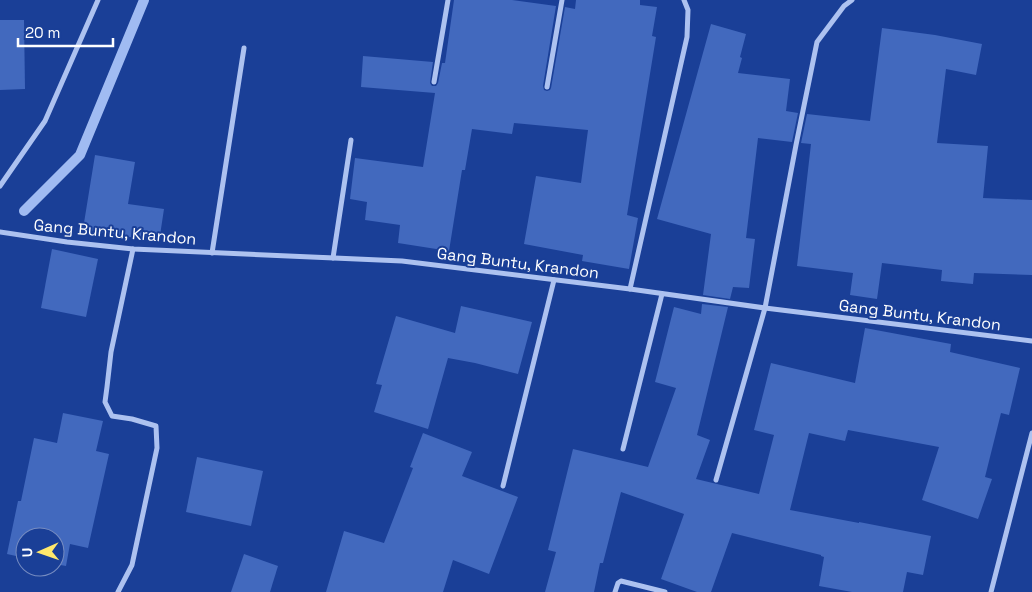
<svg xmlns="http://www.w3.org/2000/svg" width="1032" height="592" font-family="'Space Grotesk',sans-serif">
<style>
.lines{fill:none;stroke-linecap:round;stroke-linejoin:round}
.stream{stroke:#a0bbf2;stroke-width:10}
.building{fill:#4269be}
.minor{stroke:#adc2f0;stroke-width:5}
.labels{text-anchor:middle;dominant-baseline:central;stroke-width:4;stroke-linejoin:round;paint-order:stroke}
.street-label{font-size:16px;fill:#fff;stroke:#1a3f97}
</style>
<rect width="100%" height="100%" fill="#1a3f97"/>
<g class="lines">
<path class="stream" d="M24 211 80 155 144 0"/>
</g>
<g class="building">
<path d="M454 0H512L556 6 543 86 544 90 547 91 550 90 551 88 565 7 575 9 576 0H640V5L657 7 652 36 656 37 627 215 638 218 629 269 582 261 583 255 524 244 536 176 581 183 588 130 514 123 512 134 472 129 465 170H462L449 251 398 243 400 225 365 220 367 202 350 199 355 158 423 167 435 93 361 87 363 56 433 62 430 83 432 86H436L438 83 442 63H445Z"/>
<path d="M0 20H24L25 89 0 90Z"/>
<path d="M711 24 746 34 740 57 742 58 738 73 790 79 786 111 798 113 792 142 758 138 746 238 755 239 749 288 733 287 730 299 703 295 711 234 657 219Z"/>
<path d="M882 28 935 35 982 44 976 75 946 69 937 143 988 146 983 198 1032 200V275L974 273 973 284 941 281 942 270 882 263 877 299 850 295 853 273 797 266 811 144 801 143 807 114 870 121Z"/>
<path d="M95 155 135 162 128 204 164 209 159 242 83 229Z"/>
<path d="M52 249 98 259 86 317 41 308Z"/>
<path d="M702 304 728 307 697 435 710 440 696 479 759 494 774 435 754 430 771 363 855 383 865 328 951 344 950 352 1020 368 1009 415 1001 413 985 477 992 479 978 519 922 500 939 447 848 430 845 441 809 433 790 510 859 523V522L931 536 923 575 907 572 903 592H852L819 586 824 557 821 556V555L732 533 711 592H697L661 579 684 514 621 492 603 563H600L594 592H545L556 552 548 550 573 449 648 467 676 388 655 382 674 307 701 314Z"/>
<path d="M461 306 532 322 518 374 475 363 448 358 428 429 374 412 382 385 376 384 396 316 455 333Z"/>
<path d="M63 413 103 421 96 451 109 454 88 548 70 544 66 566 55 564V537H25V558L7 554 18 501H21L34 438 57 443Z"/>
<path d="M423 433 472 452 462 476 518 497 489 574 453 560 443 592H326L344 531 384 543 413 468 410 467Z"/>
<path d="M197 457 263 471 251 526 186 512Z"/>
<path d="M244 554 278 566 270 592H231Z"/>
</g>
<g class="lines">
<g class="minor">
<path d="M434 82 448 0"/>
<path d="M547 87 562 0"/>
<path d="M0 186 45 121 98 0"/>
<path d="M0 232 67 242 133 249 402 261 630 289 765 308 1032 341"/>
<path d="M212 253 244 48"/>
<path d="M333 258 351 140"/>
<path d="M630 289 687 37 688 10 684 0"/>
<path d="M623 449 662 294"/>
<path d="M716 480 765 308 796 145 817 42 844 6 852 0"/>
<path d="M503 486 554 280"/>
<path d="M118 592 132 565 157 448 156 426 132 419 112 416 105 402 107 387 111 352 133 249"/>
<path d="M615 592 618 583 621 581 665 592"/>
<path d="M991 592 1032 433"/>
</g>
</g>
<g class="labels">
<g class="street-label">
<text transform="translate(115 232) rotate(5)">Gang Buntu, Krandon</text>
<text transform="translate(518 263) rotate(7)">Gang Buntu, Krandon</text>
<text transform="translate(920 315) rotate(7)">Gang Buntu, Krandon</text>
</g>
</g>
<g transform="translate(40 552) rotate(268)"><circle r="24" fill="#1a3f97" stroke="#768cc1"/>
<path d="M0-4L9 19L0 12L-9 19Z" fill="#ffe86c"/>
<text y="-8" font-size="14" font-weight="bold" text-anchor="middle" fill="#ffffff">U</text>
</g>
<path d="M18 38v8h95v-8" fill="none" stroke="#ffffff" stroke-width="2.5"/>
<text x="25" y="38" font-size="15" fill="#ffffff" stroke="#1a3f97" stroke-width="4" paint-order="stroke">20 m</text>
</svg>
